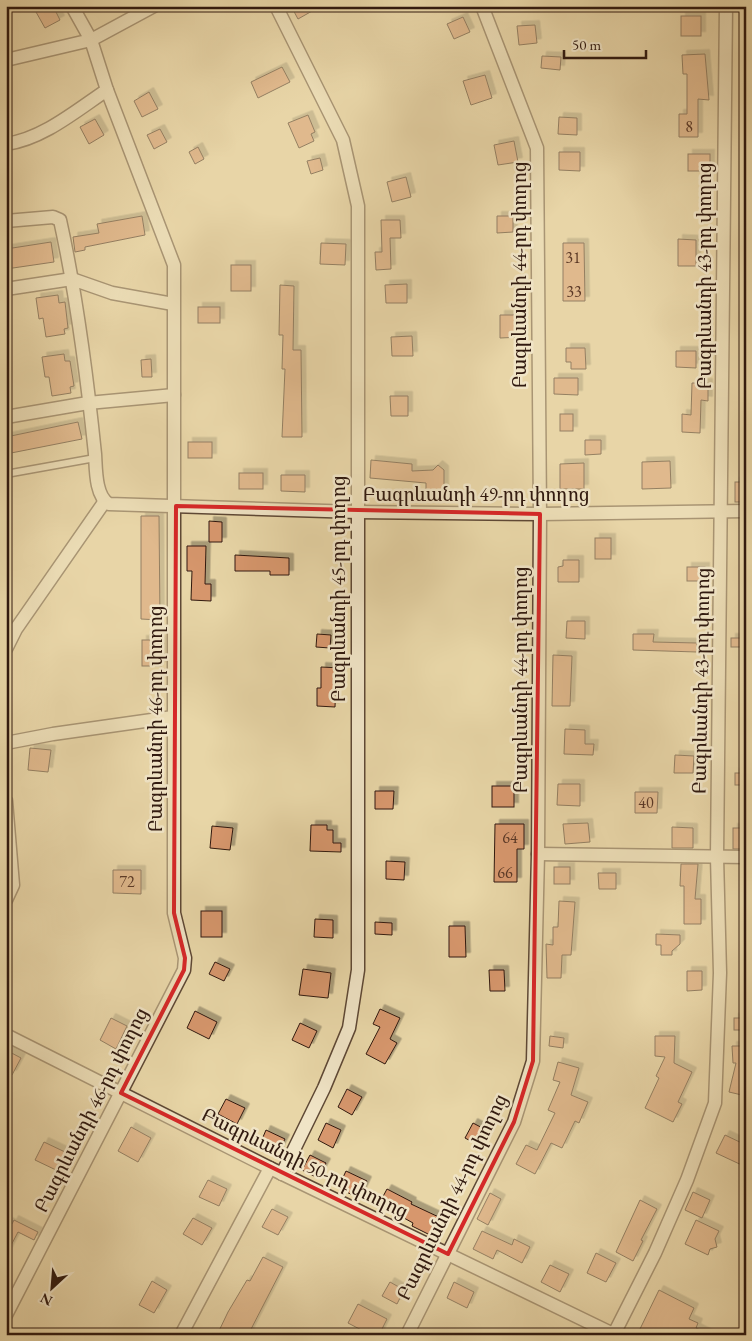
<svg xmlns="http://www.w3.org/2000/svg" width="752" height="1341" font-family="'EB Garamond','Noto Serif Armenian',serif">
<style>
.building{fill:#d7976d;stroke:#30190f;filter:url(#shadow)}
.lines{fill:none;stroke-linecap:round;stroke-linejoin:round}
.lane-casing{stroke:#5e4835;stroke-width:9}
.street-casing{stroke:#5e4835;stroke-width:15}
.lane{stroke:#f0e4c6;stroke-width:6}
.street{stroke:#f0e4c6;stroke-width:12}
.marked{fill:none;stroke:#d62828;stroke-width:4;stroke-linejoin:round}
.labels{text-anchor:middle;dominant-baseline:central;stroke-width:5;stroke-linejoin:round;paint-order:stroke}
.number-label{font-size:16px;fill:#5a3826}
.street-label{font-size:19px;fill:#30190f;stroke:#f0e4c6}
</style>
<defs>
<filter id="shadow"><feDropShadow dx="4.5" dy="-4.5" stdDeviation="0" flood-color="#0004"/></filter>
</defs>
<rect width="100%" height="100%" fill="#e8d6a7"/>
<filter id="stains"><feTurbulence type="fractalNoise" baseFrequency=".004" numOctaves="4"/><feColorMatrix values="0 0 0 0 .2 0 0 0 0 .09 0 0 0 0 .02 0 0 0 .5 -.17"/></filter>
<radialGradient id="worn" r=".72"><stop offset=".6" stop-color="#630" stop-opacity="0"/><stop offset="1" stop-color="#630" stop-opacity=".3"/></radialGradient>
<g class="building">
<path d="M46 6H53L60 20 45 28 36 12Z"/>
<path d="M291 6H321L298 19Z"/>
<rect x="681" y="16" width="20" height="20"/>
<path d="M463 17 470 32 454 39 447 24Z"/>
<path d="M535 25 537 43 519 45 517 26Z"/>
<path d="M705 54 709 100 698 99V137H679V114H687V74H683L682 55Z"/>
<path d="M542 56 561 57 560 70 541 68Z"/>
<path d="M282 67 290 82 258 98 251 82Z"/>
<path d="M485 75 492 98 471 105 463 81Z"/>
<path d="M149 92 158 109 142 117 134 101Z"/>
<path d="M308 115 315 132 311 134 314 141 299 148 288 123Z"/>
<path d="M559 117 577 118V135L558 134Z"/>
<path d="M95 119 104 135 89 144 80 127Z"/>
<path d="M160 129 167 142 154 149 147 135Z"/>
<path d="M514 141 518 162 498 165 494 145Z"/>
<path d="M198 147 204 159 195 164 189 152Z"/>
<path d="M559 152H580V171L559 170Z"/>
<rect x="688" y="154" width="22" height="17"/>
<path d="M320 158 323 170 311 174 307 161Z"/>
<path d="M406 177 411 197 392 202 387 182Z"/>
<path d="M142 216 145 235 85 247V250L75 252 73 237 99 233 97 224Z"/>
<path d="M497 216H513V232L497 233Z"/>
<path d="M381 220H400L401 238H390L391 269 376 270 375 252H382Z"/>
<path d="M678 239 696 240V266H678Z"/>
<path d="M51 242 54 262 6 269V249Z"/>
<path d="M321 243 346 244 345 265 320 264Z"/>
<path d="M563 243H584L585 301H563Z"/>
<rect x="231" y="265" width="20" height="26"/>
<path d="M407 284V303H386L385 285Z"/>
<path d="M280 285 294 286 293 350H301L302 437H282L285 369H282L283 335H279Z"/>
<path d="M58 295 59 303 65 302 68 328 64 329 65 334 46 337 43 318 39 319 36 298Z"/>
<rect x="198" y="307" width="22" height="16"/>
<path d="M500 315H521L522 337 500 338Z"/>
<path d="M412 336 413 356H392L391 337Z"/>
<path d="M566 348H585L586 369H571V362H566Z"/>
<path d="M676 351H696V368L676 367Z"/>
<path d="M64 354 65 361H70L74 386 70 387 71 393 52 396 49 377H45L42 357Z"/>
<path d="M151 359 152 377H142L141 360Z"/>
<path d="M554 378H578V395L554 394Z"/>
<path d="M692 383H708V401L701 400 700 433 682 432V414L691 415Z"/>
<path d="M390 396H408V416H391Z"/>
<rect x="560" y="414" width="13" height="17"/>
<path d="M78 422 82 439 6 454V437Z"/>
<path d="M585 440H601V454L585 455Z"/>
<rect x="188" y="442" width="24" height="16"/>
<path d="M371 460 412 464V471L433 470 438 465 444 470V490H426V483L370 478Z"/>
<path d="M670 461 671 488 642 489V462Z"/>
<path d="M584 463V489H560V464Z"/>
<rect x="239" y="473" width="24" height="16"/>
<path d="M281 475H305V492L281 491Z"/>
<rect x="735" y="482" width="11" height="20"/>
<path d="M141 516H159L160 620 141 619Z"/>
<path d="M209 521 222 522V542H209Z"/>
<rect x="595" y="538" width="16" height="21"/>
<path d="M187 546H206L205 584H211V601L191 600 192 571H187Z"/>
<path d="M235 555 289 558V575H270V571H235Z"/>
<path d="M563 560H579V582H558V567L563 566Z"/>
<rect x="687" y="567" width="18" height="14"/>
<path d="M567 621H585V639L566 638Z"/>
<path d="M317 634 331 635 330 648 316 647Z"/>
<path d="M633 634H654L653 642 697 643V652L633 650Z"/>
<rect x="731" y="638" width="15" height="9"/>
<rect x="142" y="640" width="19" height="26"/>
<path d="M553 655 572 656 570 706H552Z"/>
<path d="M321 667 341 668 340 681H336L335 707 317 706V688H321Z"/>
<path d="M565 729 585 730V744H594L593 755 564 754Z"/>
<path d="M30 748 51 750 48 772 28 770Z"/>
<path d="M675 755 694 756 693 773H674Z"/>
<rect x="735" y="773" width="11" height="12"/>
<path d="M558 784H580V806L557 805Z"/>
<rect x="492" y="786" width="22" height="21"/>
<path d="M375 791H394L393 809H375Z"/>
<path d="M635 792H658L657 813H635Z"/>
<path d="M588 823 590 842 565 844 563 824Z"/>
<path d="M495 824H524V849H517V882H494Z"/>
<path d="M311 825H327V830H333V843H341V852L310 851Z"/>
<path d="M212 826 233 828 230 850 210 848Z"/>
<path d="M672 827 693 828V848H672Z"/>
<rect x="733" y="828" width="13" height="21"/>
<path d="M386 861 405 862 404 880 386 879Z"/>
<path d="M681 864H698L695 899H701V924H684V886H680Z"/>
<rect x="554" y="867" width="16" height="17"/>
<path d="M113 870H141V894L113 893Z"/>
<path d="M598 873H616V889H599Z"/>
<path d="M559 901 575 902 571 955H562L561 978H547L546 944 553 945V927H558Z"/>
<rect x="201" y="911" width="21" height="26"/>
<path d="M315 919 333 920V938L314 937Z"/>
<path d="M375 922 392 923V935L375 934Z"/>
<path d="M449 926H465L466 957H449Z"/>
<path d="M656 934 680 935V944L672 951V955H661V945H656Z"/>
<path d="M215 962 230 969 224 981 209 974Z"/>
<path d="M303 969 331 973 328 998 299 995Z"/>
<path d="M489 970H504L505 991H490Z"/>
<path d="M687 971H702V990L687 991Z"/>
<path d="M380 1009 400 1018 390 1039 397 1043 385 1064 366 1054 380 1027 373 1024Z"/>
<path d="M195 1011 217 1022 209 1039 187 1028Z"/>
<path d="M111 1018 127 1026 116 1049 100 1040Z"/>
<rect x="734" y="1018" width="12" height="12"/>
<path d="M300 1023 317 1031 309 1048 292 1040Z"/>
<path d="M550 1036 564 1038 563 1048 549 1046Z"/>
<path d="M655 1036H675L674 1063 692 1072 678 1102 682 1104 673 1122 645 1108 659 1078 656 1076 665 1057 655 1056Z"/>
<path d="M732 1046H746V1096L729 1092 736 1063H733Z"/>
<path d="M6 1050 21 1058 12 1075 6 1072Z"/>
<path d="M558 1062 579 1068 571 1095 588 1102 579 1123 575 1121 562 1148 551 1143 535 1174 516 1164 526 1145 537 1150 555 1113 548 1110 560 1082 553 1080Z"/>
<path d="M347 1089 362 1097 352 1115 338 1107Z"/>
<path d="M226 1099 245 1108 237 1124 218 1114Z"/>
<path d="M326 1123 341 1130 333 1148 318 1140Z"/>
<path d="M473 1123 490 1132 482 1147 465 1138Z"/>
<path d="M131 1127 151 1138 138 1162 118 1151Z"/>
<path d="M266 1130 285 1139 278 1153 260 1144Z"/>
<path d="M725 1135 746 1145V1167L716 1153Z"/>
<path d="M44 1142 65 1152 56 1170 35 1160Z"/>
<path d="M310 1155 326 1163 318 1178 302 1170Z"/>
<path d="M346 1171 367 1181 359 1198 338 1188Z"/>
<path d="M208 1180 227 1189 219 1206 199 1197Z"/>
<path d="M387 1189 412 1202 411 1204 443 1219 434 1237 412 1226 413 1223 379 1204Z"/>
<path d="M693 1192 710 1200 702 1218 685 1210Z"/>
<path d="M490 1193 501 1199 488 1225 477 1219Z"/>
<path d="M640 1200 657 1209 641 1240 643 1241 633 1261 616 1252Z"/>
<path d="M272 1209 288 1217 278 1235 262 1227Z"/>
<path d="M193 1218 212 1228 202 1245 183 1234Z"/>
<path d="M14 1220 38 1232 34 1240 18 1232 6 1255V1221L12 1224Z"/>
<path d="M696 1220 719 1231 715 1239 717 1247 710 1249 708 1255 685 1244Z"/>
<path d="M482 1231 512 1245 514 1239 530 1247 522 1263 497 1250 493 1259 473 1249Z"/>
<path d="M596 1253 616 1263 606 1282 587 1273Z"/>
<path d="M263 1257 283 1267 248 1335H217L228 1312 247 1280 250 1281Z"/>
<path d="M550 1265 569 1274 560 1292 541 1282Z"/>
<path d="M152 1281 167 1290 154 1313 139 1305Z"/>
<path d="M390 1282 404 1290 397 1304 382 1296Z"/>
<path d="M454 1282 474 1292 467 1308 447 1298Z"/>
<path d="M659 1290 694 1308 689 1319 698 1323 696 1328 710 1335H647L639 1331Z"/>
<path d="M358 1304 387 1319 379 1335H371L348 1323Z"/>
</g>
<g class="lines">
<g class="lane-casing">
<path id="lane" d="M6 474 95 458"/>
</g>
<g class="street-casing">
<g id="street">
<path d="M276 6 343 140 358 206V970L349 1028 324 1088 282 1174"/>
<path d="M6 60 91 40 72 6"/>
<path d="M6 144C43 139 77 110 107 90L91 40 154 6"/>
<path d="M6 221 53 217 60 220C77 297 87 376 95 454 96 468 95 496 109 504L357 512 540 514 746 511"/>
<path d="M6 289 72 279 112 293 173 304"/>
<path d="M6 417 88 403 174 395"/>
<path d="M6 649 16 629 105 501"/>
<path d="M6 743 53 734 173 717"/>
<path d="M6 801 13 885 6 900"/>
<path d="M538 854 746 857"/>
<path d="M6 1035 270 1168 615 1335"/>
<path d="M6 1315 184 970 185 958 174 913V265L107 90"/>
<path d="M614 1334 655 1253 687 1180 715 1103 720 973 717 857 726 6"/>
<path d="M181 1335 270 1168"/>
<path d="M407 1335 514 1122 533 1061 538 854 540 514 537 148 482 6"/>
</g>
</g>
<use href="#lane" class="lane"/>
<use href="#street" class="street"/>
</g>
<path d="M0 0H752V1341H0ZM176 506 540 514 533 1061 514 1122 448 1254 121 1093 184 970 185 958 174 913Z" fill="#e8d6a7" fill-opacity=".55" fill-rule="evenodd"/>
<path class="marked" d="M176 506 540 514 533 1061 514 1122 448 1254 121 1093 184 970 185 958 174 913Z"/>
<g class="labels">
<g class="number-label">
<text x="689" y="126">8</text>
<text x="573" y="257">31</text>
<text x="574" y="291">33</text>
<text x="646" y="802">40</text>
<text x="510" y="837">64</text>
<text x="505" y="872">66</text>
<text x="127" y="881">72</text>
</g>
<g class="street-label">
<text transform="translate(519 275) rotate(-90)">Բագրևանդի 44-րդ փողոց</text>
<text transform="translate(704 276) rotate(-90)">Բագրևանդի 43-րդ փողոց</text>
<text x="476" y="494">Բագրևանդի 49-րդ փողոց</text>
<text transform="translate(338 589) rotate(-90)">Բագրևանդի 45-րդ փողոց</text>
<text transform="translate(520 680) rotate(-90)">Բագրևանդի 44-րդ փողոց</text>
<text transform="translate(701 681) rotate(-89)">Բագրևանդի 43-րդ փողոց</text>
<text transform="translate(155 719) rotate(-90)">Բագրևանդի 46-րդ փողոց</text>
<text transform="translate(91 1110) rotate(-63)">Բագրևանդի 46-րդ փողոց</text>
<text transform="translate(305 1163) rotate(26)">Բագրևանդի 50-րդ փողոց</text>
<text transform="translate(452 1197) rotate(-64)">Բագրևանդի 44-րդ փողոց</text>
</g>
</g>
<rect width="752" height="1341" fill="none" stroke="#e8d6a7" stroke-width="25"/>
<rect x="8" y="8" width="737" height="1326" fill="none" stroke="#30190f" stroke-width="2.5"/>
<rect x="12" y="12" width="727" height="1316" fill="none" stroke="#30190f"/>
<g transform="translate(52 1288) rotate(206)" stroke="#f0e4c6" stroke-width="4" paint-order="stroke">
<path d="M0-4L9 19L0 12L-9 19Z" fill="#30190f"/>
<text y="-8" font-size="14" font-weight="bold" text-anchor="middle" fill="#30190f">N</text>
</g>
<path d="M564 50v8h82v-8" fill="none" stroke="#30190f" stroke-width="2.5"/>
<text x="572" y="50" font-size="15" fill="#30190f" stroke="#f0e4c6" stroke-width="4" paint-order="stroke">50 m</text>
<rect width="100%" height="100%" filter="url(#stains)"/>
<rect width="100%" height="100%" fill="url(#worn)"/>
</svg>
